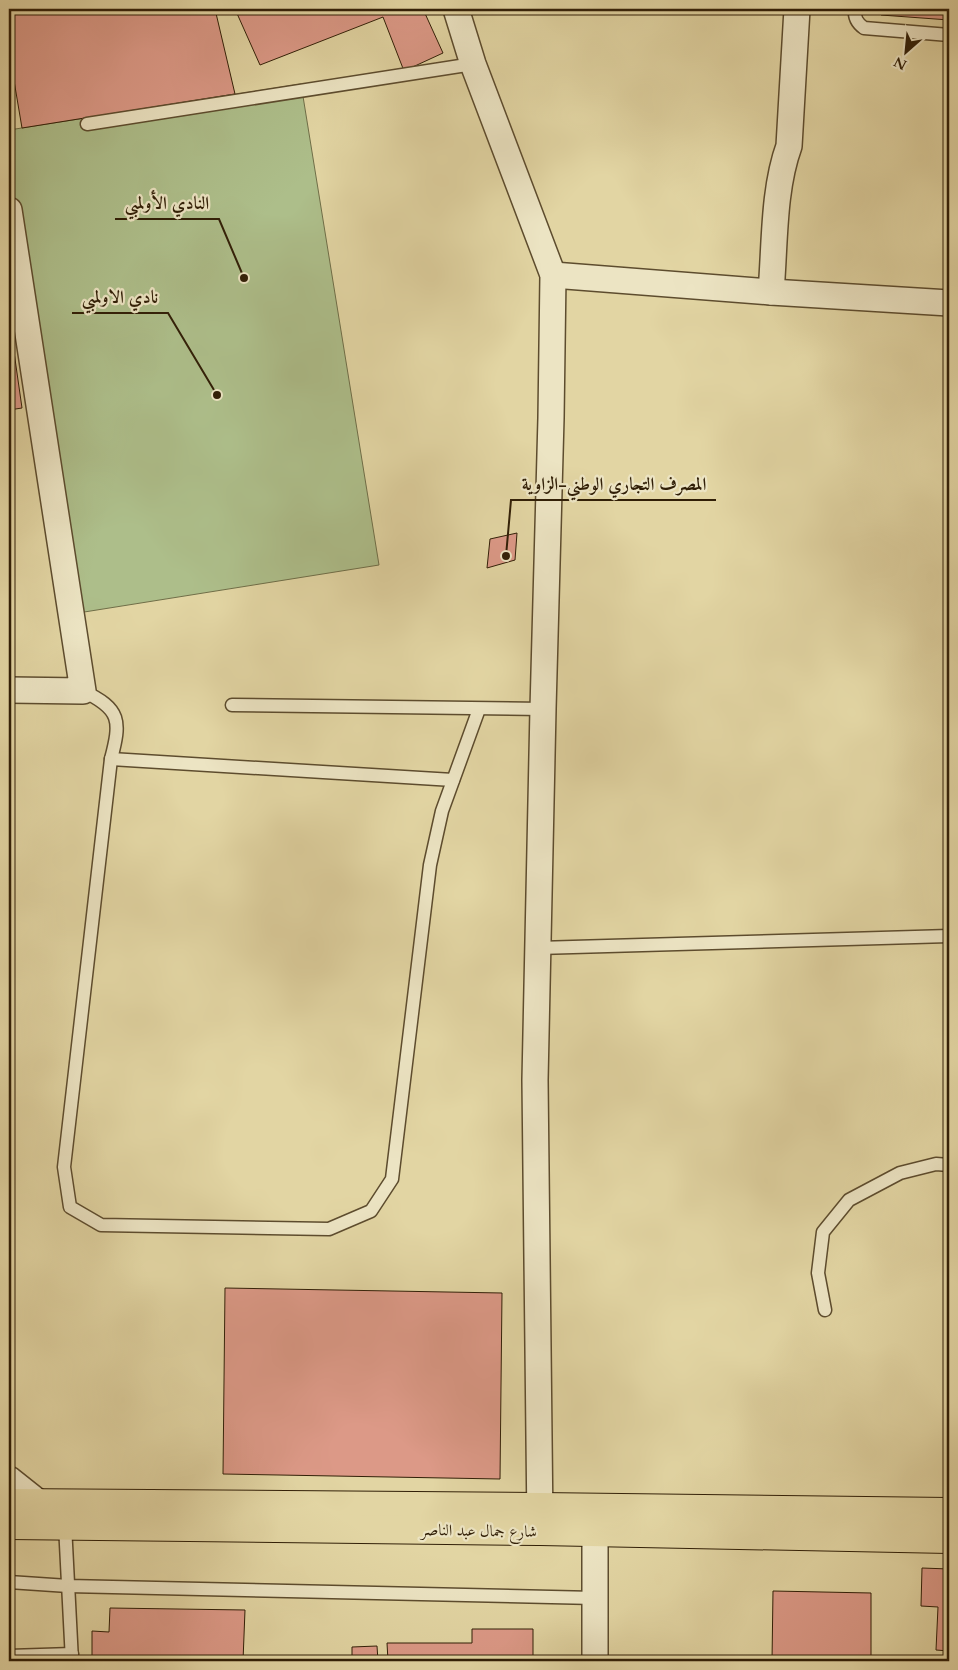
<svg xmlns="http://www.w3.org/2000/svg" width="958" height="1670" font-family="Cardo,Amiri,serif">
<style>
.green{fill:#adbe8a;stroke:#6f6e48}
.building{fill:#dc9987;stroke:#311f07}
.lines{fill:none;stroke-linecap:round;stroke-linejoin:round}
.service-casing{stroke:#5d4c2e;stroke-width:15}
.minor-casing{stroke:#5d4c2e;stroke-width:28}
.primary-casing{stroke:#311f07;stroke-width:30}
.service{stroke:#ece4c3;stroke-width:12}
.minor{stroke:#ece4c3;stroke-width:25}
.primary{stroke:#e2d5a3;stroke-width:28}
.labels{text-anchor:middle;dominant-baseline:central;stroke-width:4.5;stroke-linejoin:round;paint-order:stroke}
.street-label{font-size:16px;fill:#311f07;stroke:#ece4c3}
.leader{fill:none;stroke:#311f07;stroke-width:2}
.callout-dot{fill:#311f07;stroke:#ece4c3;stroke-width:2}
.callout-label{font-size:18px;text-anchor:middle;font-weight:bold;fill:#311f07;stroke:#ece4c3;stroke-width:4.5;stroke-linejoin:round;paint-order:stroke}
</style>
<rect width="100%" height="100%" fill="#e2d5a3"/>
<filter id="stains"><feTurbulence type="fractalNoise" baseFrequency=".004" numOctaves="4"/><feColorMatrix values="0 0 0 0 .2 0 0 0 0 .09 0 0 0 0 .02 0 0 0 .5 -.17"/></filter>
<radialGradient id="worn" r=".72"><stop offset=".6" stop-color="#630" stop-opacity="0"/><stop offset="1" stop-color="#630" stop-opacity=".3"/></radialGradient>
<path class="green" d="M301 84 379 565 78 613 9 186V130Z"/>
<g class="building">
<path d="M9 9H215L235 94 22 128 9 51Z"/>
<path d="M235 9H423L443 53 404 71 383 17 260 65Z"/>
<path d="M882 9H949V20L881 15Z"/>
<path d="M9 338H12L22 408 9 410Z"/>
<path d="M517 533 515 560 487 568 490 539Z"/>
<path d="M9 977 11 978 9 1014Z"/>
<path d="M225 1288 502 1293 500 1479 223 1474Z"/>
<path d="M922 1568 949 1569V1651L936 1650 938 1607 921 1606Z"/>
<path d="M773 1591 871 1593V1661H772Z"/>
<path d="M110 1608 245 1610 243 1661H92V1631L109 1632Z"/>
<path d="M472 1629H533V1661H388L387 1643H472Z"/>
<path d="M377 1646 378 1661H352V1647Z"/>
<path d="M928 1657 949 1658V1661H927Z"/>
</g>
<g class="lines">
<g class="service-casing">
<g id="service">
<path d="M855 9C854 18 857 23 864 28L949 35"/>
<path d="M87 124 473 64"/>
<path d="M83 691C121 709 121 721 111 759L64 1167 70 1207 101 1225 329 1229 371 1211 392 1179 430 865 442 811 479 709"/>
<path d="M232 705 543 709"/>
<path d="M111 759 453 780"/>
<path d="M538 948 949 936"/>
<path d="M825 1310 818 1273 823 1232 849 1200 900 1173 936 1164 949 1165"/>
<path d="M65 1525 72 1661"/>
<path d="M9 1582 68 1586 595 1598"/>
<path d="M9 1656 72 1654"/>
</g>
</g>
<g class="minor-casing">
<g id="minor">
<path d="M456 9 473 64 553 275 551 418 543 709 535 1080 540 1526"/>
<path d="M9 210 83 691 9 690"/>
<path d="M553 275 771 292 949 303"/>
<path d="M771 292C775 245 773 190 789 146L797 9"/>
<path d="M9 1479 48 1510"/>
<path d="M595 1533V1661"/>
</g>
</g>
<g class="primary-casing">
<g id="primary">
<path d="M9 1503 540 1507 949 1512"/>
<path d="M9 1525 540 1531 949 1539"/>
</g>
</g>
<use href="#service" class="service"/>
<use href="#minor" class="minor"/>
<use href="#primary" class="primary"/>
</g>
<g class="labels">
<g class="street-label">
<text transform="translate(479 1531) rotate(1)">شارع جمال عبد الناصر</text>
</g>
</g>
<path class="leader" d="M244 278L219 219H115M217 395L168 313H72M506 556L511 500H716"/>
<g class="callout-dot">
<circle cx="244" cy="278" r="5"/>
<circle cx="217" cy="395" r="5"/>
<circle cx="506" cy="556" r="5"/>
</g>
<g class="callout-label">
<text x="167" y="209">النادي الأولمبي</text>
<text x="120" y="303">نادي الاولمبي</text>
<text x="614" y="490">المصرف التجاري الوطني-الزاوية</text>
</g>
<rect width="958" height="1670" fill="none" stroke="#e2d5a3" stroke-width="30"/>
<rect x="10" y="10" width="938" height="1650" fill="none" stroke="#311f07" stroke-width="2.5"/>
<rect x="15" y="15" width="928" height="1640" fill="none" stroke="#311f07"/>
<g transform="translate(906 52) rotate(207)" stroke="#ece4c3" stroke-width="4" paint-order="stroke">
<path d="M0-4L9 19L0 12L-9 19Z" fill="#311f07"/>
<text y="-8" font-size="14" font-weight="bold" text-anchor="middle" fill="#311f07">N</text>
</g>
<rect width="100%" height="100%" filter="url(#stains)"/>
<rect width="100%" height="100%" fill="url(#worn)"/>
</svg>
